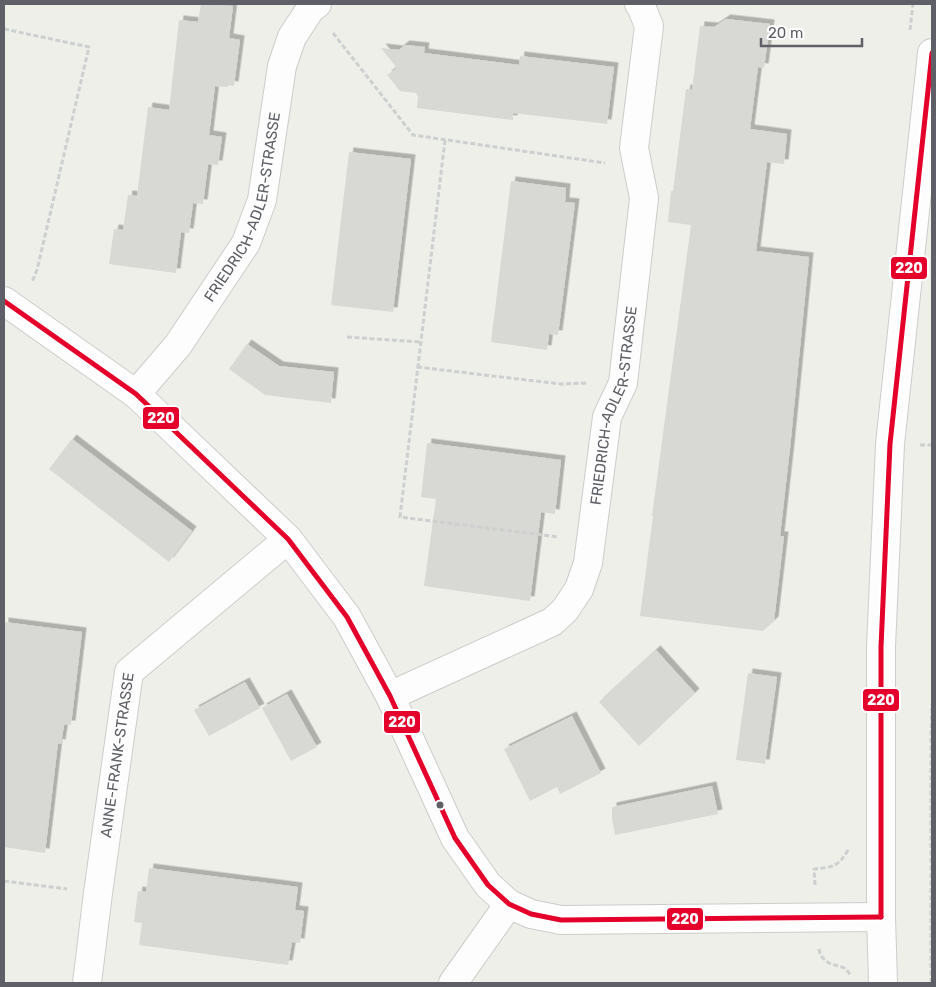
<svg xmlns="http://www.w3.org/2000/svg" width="936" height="987" font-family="Rubik,sans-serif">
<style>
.building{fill:#d8d8d4;filter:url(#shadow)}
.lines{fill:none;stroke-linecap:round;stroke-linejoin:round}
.street-casing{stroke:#cccdcb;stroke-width:30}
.secondary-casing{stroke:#cccdcc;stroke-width:30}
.path{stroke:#ccd0cf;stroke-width:3;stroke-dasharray:5 2.5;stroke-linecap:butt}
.street{stroke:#fcfdfc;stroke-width:28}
.secondary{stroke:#fcfdfc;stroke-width:28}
.bus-1-casing{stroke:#fff;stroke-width:9}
.bus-1{stroke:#e4002b;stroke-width:5}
.bus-dot{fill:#5f6067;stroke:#fff;stroke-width:2}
.labels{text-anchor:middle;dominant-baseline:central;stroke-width:4;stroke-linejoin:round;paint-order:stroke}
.street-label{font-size:15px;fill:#5f6067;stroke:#fff}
.line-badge{stroke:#fff;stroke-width:2}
.badge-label{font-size:14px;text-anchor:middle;font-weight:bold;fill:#fff}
</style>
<defs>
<filter id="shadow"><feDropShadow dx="4.5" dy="-4.5" stdDeviation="0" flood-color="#0004"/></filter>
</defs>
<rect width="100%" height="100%" fill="#eeefe9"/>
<g class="building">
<path d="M201 4 233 6 229 38 240 40 234 86 228 85V87L215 86 209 135 222 137 218 165 208 164 203 204 193 203 189 233 181 232 176 273 109 264 114 229 123 230 128 195 137 196 148 107 169 110 179 20 198 22Z"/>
<path d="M726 19 770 24 764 68 758 67 750 129 787 134 784 164 767 162 756 251 809 257 790 448 780 536H784L774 621 763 631 640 616 653 516H652L691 225 668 222 671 191H673L686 89 692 90 700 26 714 27Z"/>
<path d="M405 45 425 47 424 53 519 65 520 56 614 67 607 124 513 113V120L417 108 418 97 416 93 400 91 387 75 397 68 381 48 399 50Z"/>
<path d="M349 152 411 159 393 312 331 305Z"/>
<path d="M511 181 566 188 565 202 575 203 558 335 549 334 547 350 491 342Z"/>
<path d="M247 344 279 366 334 372 331 403 265 395 229 369Z"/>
<path d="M72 439 192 531 169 562 49 469Z"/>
<path d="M427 443 561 460 555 514 541 512 530 601 424 586 436 499 421 497Z"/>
<path d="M4 622 82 632 71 725H64L61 744 58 743 45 853 4 847Z"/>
<path d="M656 650 695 693 639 746 599 702Z"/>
<path d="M748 673 777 677 765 764 736 760Z"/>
<path d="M245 682 260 708 209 736 194 710Z"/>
<path d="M287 694 317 747 291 761 262 708Z"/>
<path d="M572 716 601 773 560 794 557 787 530 801 504 749Z"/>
<path d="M712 786 718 814 615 835 612 818V807Z"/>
<path d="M149 868 298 887 295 910 304 911 300 943 292 942 288 965 139 945 142 923 134 922 138 891 146 892Z"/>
</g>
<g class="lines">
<g class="street-casing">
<g id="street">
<path d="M4 301 136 394 288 539 347 617 390 696 455 838 488 885 509 904 531 914 561 920 881 917"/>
<path id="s1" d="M136 394 178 345 246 243 262 200 282 66 292 37 311 8 317 4"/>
<path id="s2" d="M390 696 552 622 565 610 579 589 588 563 607 417 623 383 644 198 634 148 649 26 641 6 639 4"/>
<path id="s3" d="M87 983 98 893 129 672 288 539"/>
<path d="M453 983 509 904"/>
</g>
</g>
<g class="secondary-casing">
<path id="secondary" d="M883 983 881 917V647L890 444 932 53"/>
</g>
<g class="path">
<path d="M4 29 89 47 37 270 32 282"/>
<path d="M910 30 913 4"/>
<path d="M333 33 413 135 605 163"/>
<path d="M445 140 400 517 559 537"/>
<path d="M347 337 420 342"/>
<path d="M417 367 561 384 587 383"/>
<path d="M920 445H932"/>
<path d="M4 881 67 889"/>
<path d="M815 885 814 869C833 867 838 867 848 850"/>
<path d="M819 949 820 954C822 957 825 961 829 963 836 967 845 964 850 975"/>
<path d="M931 983V736L932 704"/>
</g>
<use href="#street" class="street"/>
<use href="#secondary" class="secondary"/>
<g class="bus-1-casing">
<g id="bus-1">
<path d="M4 301 136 394 288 539 347 617 390 696 455 838 488 885 509 904 531 914 561 920 881 917"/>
<path d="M881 917V647L890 444 932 53"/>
</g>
</g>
<use href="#bus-1" class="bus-1"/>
</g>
<circle class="bus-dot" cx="440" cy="805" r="4.5"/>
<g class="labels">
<g class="street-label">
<text stroke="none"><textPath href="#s1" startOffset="220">FRIEDRICH-ADLER-STRASSE</textPath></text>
<text stroke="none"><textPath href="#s2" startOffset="409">FRIEDRICH-ADLER-STRASSE</textPath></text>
<text stroke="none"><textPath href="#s3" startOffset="230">ANNE-FRANK-STRASSE</textPath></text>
</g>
</g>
<g class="line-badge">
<rect x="890" y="256" width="38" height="24" rx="5" fill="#e4002b"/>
<rect x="142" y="406" width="38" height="24" rx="5" fill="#e4002b"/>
<rect x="862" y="688" width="38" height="24" rx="5" fill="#e4002b"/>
<rect x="383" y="710" width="38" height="24" rx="5" fill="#e4002b"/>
<rect x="666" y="907" width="38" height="24" rx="5" fill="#e4002b"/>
</g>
<g class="badge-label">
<text x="909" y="273">220</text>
<text x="161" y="423">220</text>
<text x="881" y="705">220</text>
<text x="402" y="727">220</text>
<text x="685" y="924">220</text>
</g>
<rect width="936" height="987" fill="none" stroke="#5f6067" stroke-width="10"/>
<path d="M761 38v8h101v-8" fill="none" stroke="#5f6067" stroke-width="2.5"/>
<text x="768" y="38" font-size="15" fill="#5f6067" stroke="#ffffff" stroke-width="4" paint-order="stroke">20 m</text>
</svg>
